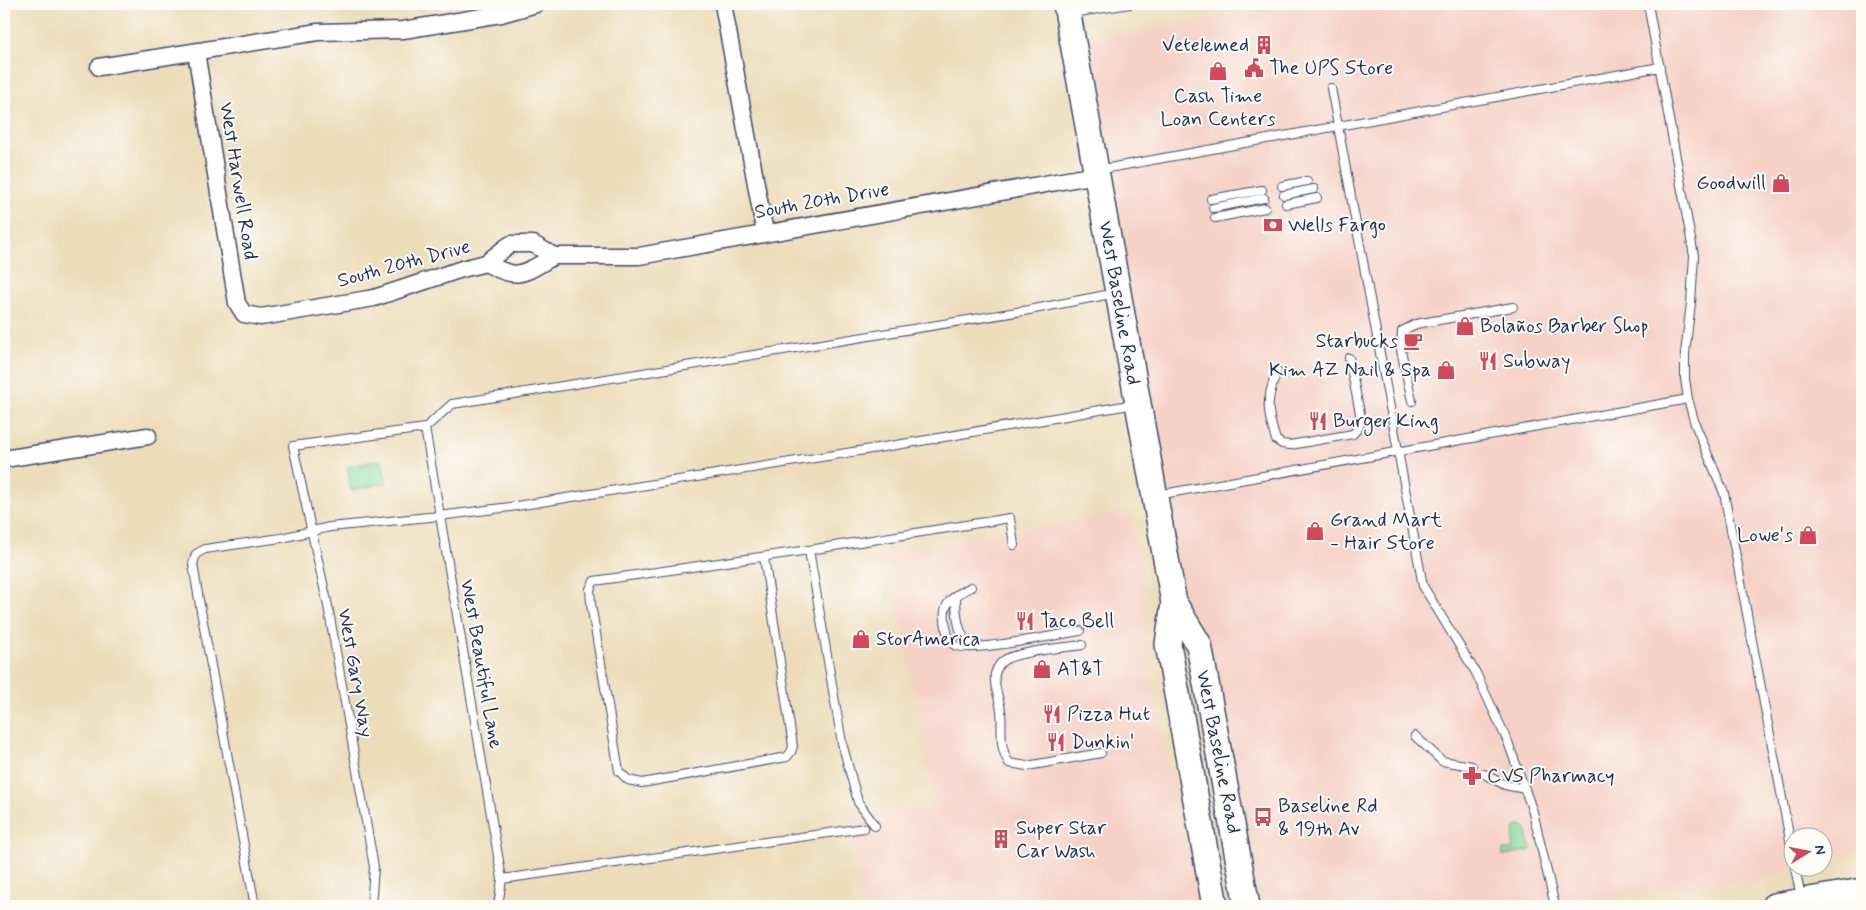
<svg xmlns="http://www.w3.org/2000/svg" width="1866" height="910" font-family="Mynerve,sans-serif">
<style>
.built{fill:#f6d1c5}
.green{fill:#89db9c;stroke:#52857d}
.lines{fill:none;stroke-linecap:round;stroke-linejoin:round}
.lane-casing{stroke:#3a496c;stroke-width:10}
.street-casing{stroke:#3a496c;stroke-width:19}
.primary-casing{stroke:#3a496c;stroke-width:28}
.lane{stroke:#fff;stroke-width:8}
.street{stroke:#fff;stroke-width:16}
.primary{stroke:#fff;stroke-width:25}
.labels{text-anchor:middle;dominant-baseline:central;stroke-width:4;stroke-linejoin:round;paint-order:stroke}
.poi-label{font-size:20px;fill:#1b2f5e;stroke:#fdfcf7;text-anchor:start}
.street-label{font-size:20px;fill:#1b2f5e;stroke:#fdfcf7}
</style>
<rect width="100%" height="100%" fill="#fdfcf7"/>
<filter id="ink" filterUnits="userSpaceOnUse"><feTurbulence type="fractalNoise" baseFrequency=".02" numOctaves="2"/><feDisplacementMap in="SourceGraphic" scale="10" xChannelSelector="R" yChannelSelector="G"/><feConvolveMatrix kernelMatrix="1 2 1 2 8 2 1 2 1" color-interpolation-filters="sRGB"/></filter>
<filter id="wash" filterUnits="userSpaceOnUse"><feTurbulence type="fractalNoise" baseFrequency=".0096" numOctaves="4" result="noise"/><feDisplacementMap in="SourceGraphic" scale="20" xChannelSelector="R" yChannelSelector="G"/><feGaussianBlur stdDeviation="1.12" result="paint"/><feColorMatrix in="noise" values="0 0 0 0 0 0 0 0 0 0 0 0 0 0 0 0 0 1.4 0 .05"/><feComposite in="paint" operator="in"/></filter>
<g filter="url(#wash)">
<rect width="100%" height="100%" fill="#eddcb9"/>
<g class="built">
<path d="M1299 4H1862V852L1824 858V838H1794V868H1796L1759 882 1670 889 1587 901 1569 906H1260L1216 666 1174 603 1073 42Z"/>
<path d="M1131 511 1144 586 1152 680 1165 753 1179 794 1202 906H864L850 820 935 807 889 553Z"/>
</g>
<g class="green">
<path d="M382 460 387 483 351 490 347 467Z"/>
<path d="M1520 826 1526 827 1531 850 1502 856 1503 850H1512L1515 827Z"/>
</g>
</g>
<g filter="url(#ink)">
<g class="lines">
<g class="lane-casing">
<g id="lane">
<path d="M1648 4 1694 256 1691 303 1685 353V379L1688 399 1695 424 1724 493 1794 861"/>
<path d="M1072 13 1130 4"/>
<path d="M1331 88 1423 586 1476 673 1508 742 1533 812 1555 906"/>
<path d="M1098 170 1660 67"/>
<path d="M1282 186 1307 181"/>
<path d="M1284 195 1314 189"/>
<path d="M1211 199 1262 190"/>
<path d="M1286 204 1317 198"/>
<path d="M1213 208 1264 198"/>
<path d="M1215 218 1265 208"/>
<path d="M1277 371C1266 401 1266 409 1276 440L1282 444 1290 445 1353 434 1359 427 1361 418 1349 358"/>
<path d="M1412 401 1401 350 1402 331 1416 324 1513 307"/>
<path d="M425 428 502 879 498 906"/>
<path d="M1158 495 1688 399"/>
<path d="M764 557 793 746 791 752 787 757 642 783 628 780 619 771 591 604 590 589 594 581 809 550"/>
<path d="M971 587C956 595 942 601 945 620 946 628 947 639 954 645 965 654 1061 634 1080 631"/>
<path d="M956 595C956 612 957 638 973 647"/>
<path d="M1082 645C1063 648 1022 651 1006 659 1000 662 997 667 995 674 993 685 1000 700 1001 711 1003 732 998 745 1009 763L1027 766 1101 753"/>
<path d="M1415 736 1442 761 1472 766"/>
<path d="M1484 774 1505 785 1525 789"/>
<path d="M875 826 858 802 842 743 809 550 1010 518 1014 545"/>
<path d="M1795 868 1801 897"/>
<path d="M502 879 864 828"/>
<path d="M255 906 199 600 193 564 196 554 205 549 281 538 330 527 439 516 510 507 921 441 1135 404"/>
<path d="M371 906 374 867 328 606 293 446 425 428 452 404 1029 310 1116 293"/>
</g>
</g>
<g class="street-casing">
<g id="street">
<path d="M723 4 765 233"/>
<path d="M196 52 237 303 244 314 261 317 374 298 462 269 486 263 505 248 511 244H533L554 256H639L1096 175"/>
<path d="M99 67 318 32 403 30 501 14 536 4"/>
<path d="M486 263C519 282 524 273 554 256"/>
<path d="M4 459 148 436"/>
</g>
</g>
<g class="primary-casing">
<g id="primary">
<path d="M1066 4 1174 603 1168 644 1215 906"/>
<path d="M1174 603 1199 645 1247 906"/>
<path d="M1774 906 1862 891"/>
</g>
</g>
<use href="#lane" class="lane"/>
<use href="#street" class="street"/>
<use href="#primary" class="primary"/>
</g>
</g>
<defs>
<g id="building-bare" transform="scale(1.5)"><path d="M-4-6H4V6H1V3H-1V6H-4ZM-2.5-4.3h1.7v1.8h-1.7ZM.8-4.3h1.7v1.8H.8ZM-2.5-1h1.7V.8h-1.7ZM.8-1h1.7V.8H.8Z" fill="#d1495b" stroke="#fdfcf7" stroke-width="2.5" paint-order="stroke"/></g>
<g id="civic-bare" transform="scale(1.5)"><path d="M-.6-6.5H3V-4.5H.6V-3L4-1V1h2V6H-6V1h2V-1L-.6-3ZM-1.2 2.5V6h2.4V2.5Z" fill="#d1495b" stroke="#fdfcf7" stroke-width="2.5" paint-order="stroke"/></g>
<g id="shop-bare" transform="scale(1.5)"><path d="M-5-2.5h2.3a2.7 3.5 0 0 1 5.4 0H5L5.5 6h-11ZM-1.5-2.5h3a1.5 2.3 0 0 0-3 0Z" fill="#d1495b" stroke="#fdfcf7" stroke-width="2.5" paint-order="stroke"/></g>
<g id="bank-bare" transform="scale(1.5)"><path d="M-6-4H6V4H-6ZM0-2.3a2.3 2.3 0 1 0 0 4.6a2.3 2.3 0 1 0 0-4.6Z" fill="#d1495b" stroke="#fdfcf7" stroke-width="2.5" paint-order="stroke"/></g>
<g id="cafe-bare" transform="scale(1.5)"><path d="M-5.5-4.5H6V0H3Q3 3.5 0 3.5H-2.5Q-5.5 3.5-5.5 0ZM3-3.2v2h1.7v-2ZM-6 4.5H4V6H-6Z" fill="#d1495b" stroke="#fdfcf7" stroke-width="2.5" paint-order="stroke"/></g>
<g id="restaurant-bare" transform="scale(1.5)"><path d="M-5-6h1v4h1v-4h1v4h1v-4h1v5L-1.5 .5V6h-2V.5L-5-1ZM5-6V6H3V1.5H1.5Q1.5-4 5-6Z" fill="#d1495b" stroke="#fdfcf7" stroke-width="2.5" paint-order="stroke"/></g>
<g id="pharmacy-bare" transform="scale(1.5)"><path d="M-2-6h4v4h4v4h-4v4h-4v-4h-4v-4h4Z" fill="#d1495b" stroke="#fdfcf7" stroke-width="2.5" paint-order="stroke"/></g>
<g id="bus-bare" transform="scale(1.5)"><path d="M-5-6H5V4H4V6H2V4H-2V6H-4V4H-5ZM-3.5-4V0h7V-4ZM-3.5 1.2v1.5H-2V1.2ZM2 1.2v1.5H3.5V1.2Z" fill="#d1495b" stroke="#fdfcf7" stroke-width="2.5" paint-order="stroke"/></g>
</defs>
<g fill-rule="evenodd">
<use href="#building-bare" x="1264" y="45"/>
<use href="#civic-bare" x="1254" y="68"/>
<use href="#shop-bare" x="1218" y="71"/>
<use href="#shop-bare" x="1781" y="183"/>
<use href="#bank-bare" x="1273" y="225"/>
<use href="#shop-bare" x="1465" y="326"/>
<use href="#cafe-bare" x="1413" y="341"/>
<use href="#restaurant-bare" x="1488" y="361"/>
<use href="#shop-bare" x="1446" y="370"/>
<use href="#restaurant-bare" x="1318" y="421"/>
<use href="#shop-bare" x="1315" y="531"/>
<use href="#shop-bare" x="1808" y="535"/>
<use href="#restaurant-bare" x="1025" y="621"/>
<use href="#shop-bare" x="861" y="639"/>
<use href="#shop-bare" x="1042" y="669"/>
<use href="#restaurant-bare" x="1052" y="714"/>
<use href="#restaurant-bare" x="1056" y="742"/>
<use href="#pharmacy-bare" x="1472" y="776"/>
<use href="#bus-bare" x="1263" y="817"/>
<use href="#building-bare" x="1001" y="839"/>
</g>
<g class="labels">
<g class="poi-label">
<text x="1249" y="45" text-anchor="end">Vetelemed</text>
<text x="1269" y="68">The UPS Store</text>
<text x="1218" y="96" text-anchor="middle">Cash Time<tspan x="1218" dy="23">Loan Centers</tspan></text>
<text x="1766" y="183" text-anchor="end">Goodwill</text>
<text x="1288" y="225">Wells Fargo</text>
<text x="1480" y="326">Bolaños Barber Shop</text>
<text x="1398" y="341" text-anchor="end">Starbucks</text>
<text x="1503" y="361">Subway</text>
<text x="1431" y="370" text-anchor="end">Kim AZ Nail &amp; Spa</text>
<text x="1333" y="421">Burger King</text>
<text x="1330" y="520">Grand Mart<tspan x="1330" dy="23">- Hair Store</tspan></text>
<text x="1793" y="535" text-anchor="end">Lowe's</text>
<text x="1040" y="621">Taco Bell</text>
<text x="876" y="639">StorAmerica</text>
<text x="1057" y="669">AT&amp;T</text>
<text x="1067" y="714">Pizza Hut</text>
<text x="1071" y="742">Dunkin'</text>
<text x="1487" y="776">CVS Pharmacy</text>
<text x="1278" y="806">Baseline Rd<tspan x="1278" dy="23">&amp; 19th Av</tspan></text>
<text x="1016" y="828">Super Star<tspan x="1016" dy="23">Car Wash</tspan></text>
</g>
<g class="street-label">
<text transform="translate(238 181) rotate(81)">West Harwell Road</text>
<text transform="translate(822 201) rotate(-10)">South 20th Drive</text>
<text transform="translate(404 264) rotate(-15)">South 20th Drive</text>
<text transform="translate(1119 303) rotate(80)">West Baseline Road</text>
<text transform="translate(481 664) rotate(80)">West Beautiful Lane</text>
<text transform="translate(355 673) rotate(80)">West Gary Way</text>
<text transform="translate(1218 752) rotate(79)">West Baseline Road</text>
</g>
</g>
<rect width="1866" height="910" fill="none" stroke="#fdfcf7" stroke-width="20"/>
<g transform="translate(1808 852) rotate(80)"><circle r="24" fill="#fdfcf7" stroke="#a3aaba"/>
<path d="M0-4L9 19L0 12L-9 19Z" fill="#d1495b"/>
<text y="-8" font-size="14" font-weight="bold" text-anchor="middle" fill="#1b2f5e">N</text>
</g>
</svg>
